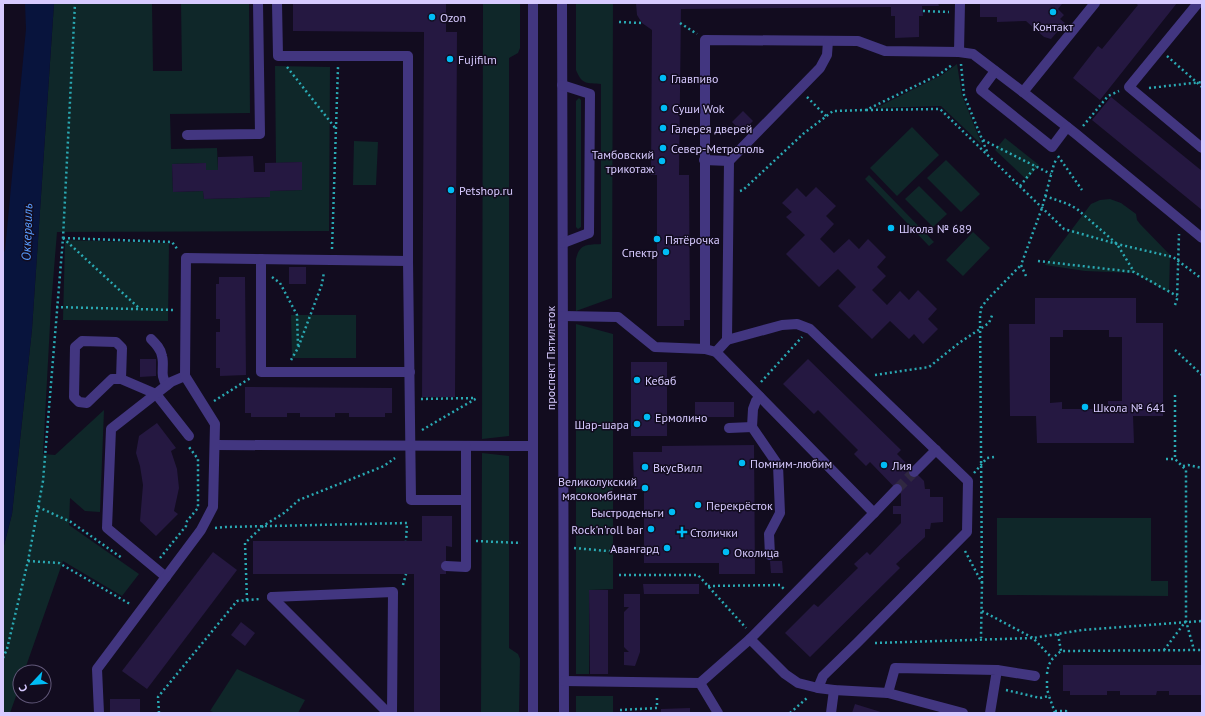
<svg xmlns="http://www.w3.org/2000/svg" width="1205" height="716" font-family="'PT Sans',sans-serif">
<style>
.green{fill:#0f2729;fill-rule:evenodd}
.water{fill:#08143d}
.building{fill:#251841;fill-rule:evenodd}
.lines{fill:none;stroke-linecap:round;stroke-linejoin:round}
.minor-tunnel{stroke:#302841;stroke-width:10;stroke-dasharray:10 5;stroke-linecap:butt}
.path{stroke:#2aa9b3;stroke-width:2.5;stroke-dasharray:2 3;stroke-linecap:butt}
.minor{stroke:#423680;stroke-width:10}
.poi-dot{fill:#00bcf5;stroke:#120c1f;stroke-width:1.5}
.labels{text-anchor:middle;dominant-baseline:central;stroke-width:3;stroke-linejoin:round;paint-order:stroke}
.poi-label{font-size:12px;fill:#d7caff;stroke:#120c1f;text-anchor:start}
.street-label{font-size:12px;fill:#d7caff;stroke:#120c1f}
.water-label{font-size:13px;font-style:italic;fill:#589cff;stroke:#120c1f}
</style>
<rect width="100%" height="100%" fill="#120c1f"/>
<g class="green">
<path d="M54 3H249L250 113 170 114 171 149 217 148 218 170H206V163L172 164 173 192 203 191 204 199 270 197V191L302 190V162L276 163 275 66 330 67 329 231 57 232 51 306 43 454 55 455 104 410 100 512 85 511 70 498 69 525 139 574 122 596 63 561 24 672H20V685L10 713H3V549L12 514 32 329ZM181 3 182 71H153L152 4Z"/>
<path d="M483 3H520V48L518 53 509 58V436L482 439Z"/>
<path d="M576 3H613L612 298 576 311V259C580 243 587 245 601 244V84C587 83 582 85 576 70Z"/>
<path d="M957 64 962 95 982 145 941 106 876 108 942 75Z"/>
<path d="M579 98 581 100V227L578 229 576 227V101Z"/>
<path d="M912 127 939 155 897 196 870 168Z"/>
<path d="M1005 138 1039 165 1027 180 995 150Z"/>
<path d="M354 141 378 142 376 185H353Z"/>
<path d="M946 160 980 194 961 212 927 178Z"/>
<path d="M869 175 934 242 929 246 865 179Z"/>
<path d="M919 186 947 214 933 227 905 199Z"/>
<path d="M1110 199 1121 203 1136 214 1137 220 1140 224 1170 255 1169 293 1134 273 1085 271 1045 265 1091 204 1100 200Z"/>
<path d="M973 232 990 248 963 276 946 260Z"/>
<path d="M65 240 169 243 168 321 63 320Z"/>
<path d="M291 315H356V358H292Z"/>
<path d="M576 324 613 334V589L589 590V674H576Z"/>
<path d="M482 453 509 456V648L518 654 520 659 519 713H481Z"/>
<path d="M997 518H1151V581H1168V596L997 595Z"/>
<path d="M237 669 305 700 298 713H216L210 711Z"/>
<rect x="576" y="696" width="37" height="17"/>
</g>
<path class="water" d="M25 3H54L32 329 12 514 3 549V254L5 250 26 29Z"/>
<g class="building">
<path d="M293 3H446V32H457L455 397H422L424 32 293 31Z"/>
<path d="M636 3H938L939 6H922L923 16H919V37L895 38V16H891V7L681 9 679 175H689L690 320H684V326H657V175H651L652 30 642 23 637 15Z"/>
<path d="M980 3H1060L1062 4 1058 9 1064 15 1060 19 1065 23 1051 39 1044 37 1026 21 997 22V17H980Z"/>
<path d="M1135 3H1177L1100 100 1073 78 1098 46 1102 49 1138 5Z"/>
<path d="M1111 97 1202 171V210L1092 120Z"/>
<path d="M743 111 753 121 742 132 732 122Z"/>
<path d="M253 156 254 172H265V163L302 162V190L270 191V197L204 199 203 191 173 192 172 164 206 163V170H218V157Z"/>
<path d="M816 187 836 206 826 216 834 224 820 239 834 253 849 239 859 249 868 239 886 257 877 267 886 276 872 290 887 305 900 291 909 300 918 290 937 309 928 319 938 329 923 344 914 334 909 339 890 321 872 339 838 306 856 287 838 269 819 287 786 254 805 235 786 217 792 212 782 203 797 188 806 197Z"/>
<rect x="289" y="267" width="17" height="17"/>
<path d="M219 277H245L246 375 220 376V368H216V332H220V319H216V284H219Z"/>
<path d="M1035 298H1136V323H1163V416H1133L1134 443H1037L1036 416H1010L1009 324H1035ZM1063 330H1109V337H1122V401H1108V409H1062V402L1050 403V337H1063Z"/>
<path d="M140 359H156V376L140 377Z"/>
<path d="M808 359 901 450 897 454 924 481 925 489H930V497H943V522L931 523 930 529H925V537L896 564 900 568 810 657 785 633 814 604 818 607 858 568 854 564 867 552 870 555 901 523V514H893V506H901V494L870 462 866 466 854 454 858 450 818 410 814 414 783 384Z"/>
<rect x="631" y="362" width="36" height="74"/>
<path d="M245 387 392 388V413H385V417H349V413H335V417H300V413H287V417H251V413H245Z"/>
<rect x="695" y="402" width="39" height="15"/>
<path d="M157 423 176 448 171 451 177 469 179 488 174 511 178 514 156 536 140 521 143 485 140 466 136 453 139 436Z"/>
<path d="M754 445 755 574H719V563H644V489H634L633 452H662V446Z"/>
<path d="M422 516H452V547L446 546V574H440V713H414V574H253V541H422Z"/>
<path d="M213 552 237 570 147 689 122 671Z"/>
<path d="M770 561H782L783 573H771Z"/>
<path d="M643 584H699V594H644Z"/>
<path d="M589 590H608V674H590Z"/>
<path d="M624 594H640V652L635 666 624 665V652H629L624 647V612L629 607H624Z"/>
<path d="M241 622 255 633 245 646 231 635Z"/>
<path d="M1063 665H1202V695H1169V691H1157L1156 695H1120V691H1107V695H1070V691H1063Z"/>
<rect x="110" y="699" width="30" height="14"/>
<path d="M855 704 884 713H852Z"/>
<path d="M690 708V713H661V709Z"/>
</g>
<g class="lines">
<path class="minor-tunnel" d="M897 489 914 472"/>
<g class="path">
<path d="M923 11 949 12"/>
<path d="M619 22 642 23"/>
<path d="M680 23 697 34"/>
<path d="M1167 56 1202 87"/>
<path d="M961 64 964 95 988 154"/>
<path d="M287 67 336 129"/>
<path d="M1149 88 1202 82"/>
<path d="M807 97 826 116"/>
<path d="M866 110 940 109 1064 229 1117 244 1173 257 1202 279"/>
<path d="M1083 126 1108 96 1119 91"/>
<path d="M983 140 1051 174"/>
<path d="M1058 156 1082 190"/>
<path d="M1020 186 1036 166"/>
<path d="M740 191 743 190 803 134 833 111 866 110 940 74 953 64"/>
<path d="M1045 196 1068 204 1077 209 1117 244 1134 272"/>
<path d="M63 238 172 242 178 250"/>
<path d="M63 238 140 309"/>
<path d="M332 249 338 67"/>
<path d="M1038 261 1134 272 1177 296"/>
<path d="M1026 276 1021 265 1042 208 1054 164 1057 158"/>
<path d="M272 277 280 283 297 315 298 346"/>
<path d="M1175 305 1177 299 1179 234"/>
<path d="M56 307 174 310"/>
<path d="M1175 350 1202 375"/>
<path d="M291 360 298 348 322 284 324 272"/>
<path d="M875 375 929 367 959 343 989 323 993 313"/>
<path d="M761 382 802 337"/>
<path d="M1175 395V459"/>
<path d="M421 399 476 398"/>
<path d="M214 401 252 377"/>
<path d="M422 430 477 398"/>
<path d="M1166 459H1175L1186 470V621L1194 650"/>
<path d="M1183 466 1188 465 1202 468"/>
<path d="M974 473 987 458 994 457"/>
<path d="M38 507 71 522 122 558"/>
<path d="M215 528 225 527 407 523 406 541"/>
<path d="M476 541 521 543"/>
<path d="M574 548 619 552"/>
<path d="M965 551 982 583 981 638"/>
<path d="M160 558 186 526 187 521 198 508V459L189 447"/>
<path d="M28 561 59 563 130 604"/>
<path d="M619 575H698L746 628"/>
<path d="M982 583 980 316 981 308 986 301 1021 265"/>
<path d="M403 585 406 574"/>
<path d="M708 586 780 585 784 589"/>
<path d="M247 600 245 543 263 526 284 513 299 500 384 466 395 458"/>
<path d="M982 611 1033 638 1052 658"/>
<path d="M1058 634 1061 651"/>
<path d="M875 643 1033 638 1082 630 1202 621"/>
<path d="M1164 650 1186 621"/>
<path d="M3 658 7 649 28 561 43 481 63 238 75 3"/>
<path d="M1047 674C1048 663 1052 658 1061 651L1202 650"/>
<path d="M1047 681V689L1049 696"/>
<path d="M1006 690 1040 698 1049 696 1055 713"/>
<path d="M620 710 657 708V695"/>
<path d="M1055 711H1066L1067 713"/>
<path d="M159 713 158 697 237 601 260 599"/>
<path d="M790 713 807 698"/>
</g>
<g class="minor">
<path d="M562 3 564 713"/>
<path d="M1198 3 1129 87 1202 148"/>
<path d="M959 52 973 54 1023 92 1076 134 1202 238"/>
<path d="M995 71 981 90 1052 147 1067 127"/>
<path d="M562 85 590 94 589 233 563 243"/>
<path d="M1023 92 1095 3"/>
<path d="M187 135 260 134 258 3"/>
<path d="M704 160 729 161"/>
<path d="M261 259V372H410"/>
<path d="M408 261 411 500H466"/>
<path d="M563 316 618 317 655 347 705 349 716 352 874 513 750 639 700 683 564 681"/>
<path d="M151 339C156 344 161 349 162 356 165 367 159 375 167 385"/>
<path d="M727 340 782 325 797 324 810 329 968 481 967 532 857 643 823 676 818 688"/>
<path d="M705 349V40L858 41 885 51 959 52 960 3"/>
<path d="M716 352 727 340 729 161 820 68 827 55 828 41"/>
<path d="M121 379H112L87 403 79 402 74 397 75 347 82 341 116 342 122 348 121 379 156 394 189 436"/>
<path d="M760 397 756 401 753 409 752 427 778 465 780 513 769 534 770 555"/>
<path d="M729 428 752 427"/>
<path d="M215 445 533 446"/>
<path d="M914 472 936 450"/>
<path d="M874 513 897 489"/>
<path d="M446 566 466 567V446"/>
<path d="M166 577 107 528 111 429 171 382 185 376"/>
<path d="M272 597 393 592 392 713"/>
<path d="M272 597 388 713"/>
<path d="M750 639 785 674 798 683 818 688 834 690 888 693 963 713"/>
<path d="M997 670 1035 676"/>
<path d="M700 683 718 713"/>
<path d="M888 693 895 668 997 670 990 713"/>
<path d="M99 713 97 669 201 530 213 507 215 424 185 376 186 258 408 261V56H278L277 3"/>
<path d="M533 713V3"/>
<path d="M831 713 834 690"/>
</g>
</g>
<g class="poi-dot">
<circle cx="1053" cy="12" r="4"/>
<circle cx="432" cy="17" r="4"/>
<circle cx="450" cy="59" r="4"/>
<circle cx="663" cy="78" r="4"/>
<circle cx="664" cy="108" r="4"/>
<circle cx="663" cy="128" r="4"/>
<circle cx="663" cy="148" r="4"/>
<circle cx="662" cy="161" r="4"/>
<circle cx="451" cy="190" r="4"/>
<circle cx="891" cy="228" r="4"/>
<circle cx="657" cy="239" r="4"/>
<circle cx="666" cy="252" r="4"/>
<circle cx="637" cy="380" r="4"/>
<circle cx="1085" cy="407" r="4"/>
<circle cx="647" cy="417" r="4"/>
<circle cx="637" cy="424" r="4"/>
<circle cx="742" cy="463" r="4"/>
<circle cx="884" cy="465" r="4"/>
<circle cx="645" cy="467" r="4"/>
<circle cx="645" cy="488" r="4"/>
<circle cx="698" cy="505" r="4"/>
<circle cx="672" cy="512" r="4"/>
<circle cx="651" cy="529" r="4"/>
<path d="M680 526h4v4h4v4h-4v4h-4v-4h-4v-4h4z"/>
<circle cx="667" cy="548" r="4"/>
<circle cx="726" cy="552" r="4"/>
</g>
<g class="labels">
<g class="poi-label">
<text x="440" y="17">Ozon</text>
<text x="1053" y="26" text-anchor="middle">Контакт</text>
<text x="458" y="59">Fujifilm</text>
<text x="671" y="78">Главпиво</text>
<text x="672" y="108">Суши Wok</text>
<text x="671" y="128">Галерея дверей</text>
<text x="671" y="148">Север-Метрополь</text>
<text x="654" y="154" text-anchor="end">Тамбовский<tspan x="654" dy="14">трикотаж</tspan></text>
<text x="459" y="190">Petshop.ru</text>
<text x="899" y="228">Школа № 689</text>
<text x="665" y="239">Пятёрочка</text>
<text x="658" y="252" text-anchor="end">Спектр</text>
<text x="645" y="380">Кебаб</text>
<text x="1093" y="407">Школа № 641</text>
<text x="655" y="417">Ермолино</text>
<text x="629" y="424" text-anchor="end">Шар-шара</text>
<text x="750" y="463">Помним-любим</text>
<text x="892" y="465">Лия</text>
<text x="653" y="467">ВкусВилл</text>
<text x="637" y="481" text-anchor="end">Великолукский<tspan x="637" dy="14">мясокомбинат</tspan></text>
<text x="706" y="505">Перекрёсток</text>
<text x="664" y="512" text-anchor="end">Быстроденьги</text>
<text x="643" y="529" text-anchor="end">Rock'n'roll bar</text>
<text x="690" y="532">Столички</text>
<text x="659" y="548" text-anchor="end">Авангард</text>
<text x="734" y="552">Околица</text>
</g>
<g class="street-label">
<text transform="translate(550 358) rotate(-90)">проспект Пятилеток</text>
</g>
<g class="water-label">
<text transform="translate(27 232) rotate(-88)">Оккервиль</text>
</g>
</g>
<rect width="1205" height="716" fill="none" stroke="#d7caff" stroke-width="8"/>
<g transform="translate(32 684) rotate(244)"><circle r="19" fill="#120c1f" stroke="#615879"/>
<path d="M0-3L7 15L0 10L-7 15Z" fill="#00bcf5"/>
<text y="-6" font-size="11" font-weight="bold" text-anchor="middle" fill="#d7caff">С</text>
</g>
</svg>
